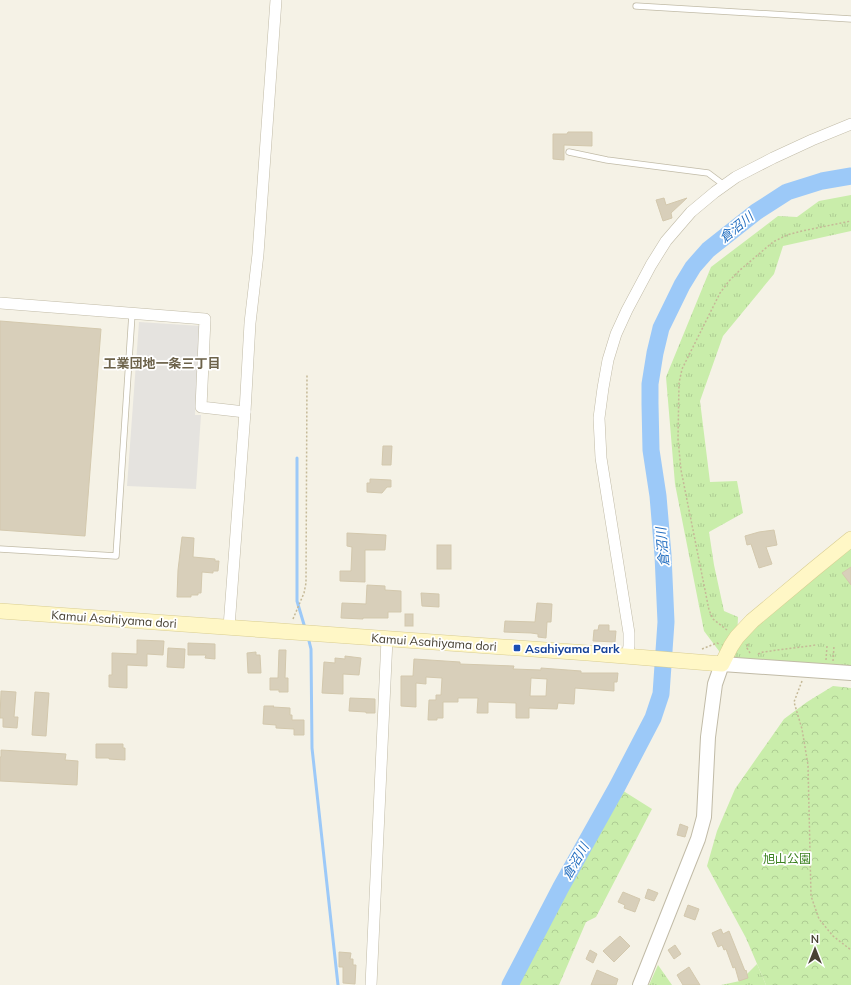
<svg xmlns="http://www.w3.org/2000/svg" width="851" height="985" font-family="Mulish,'Noto Sans JP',sans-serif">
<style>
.grass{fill:url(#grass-tufts)}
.forest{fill:url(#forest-crowns)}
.parking{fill:#e5e3df}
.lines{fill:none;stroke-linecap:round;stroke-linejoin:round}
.stream{stroke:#9cc9f8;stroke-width:3}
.river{stroke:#9cc9f8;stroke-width:17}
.building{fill:#d8cfba;stroke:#d3c8ad;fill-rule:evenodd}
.service-casing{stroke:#c1bba7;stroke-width:7}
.minor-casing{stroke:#c1bba7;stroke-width:12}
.tertiary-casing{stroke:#c1bba7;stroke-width:16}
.secondary-casing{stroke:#d9cd91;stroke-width:16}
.path{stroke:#c5b997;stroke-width:1.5;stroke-dasharray:2 2;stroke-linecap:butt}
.service{stroke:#fff;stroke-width:5.5}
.minor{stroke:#fff;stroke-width:11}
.tertiary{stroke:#fff;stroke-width:14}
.secondary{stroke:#fff7c6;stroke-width:15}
.transit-dot{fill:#1a4fb4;stroke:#fff;stroke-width:1.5}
.labels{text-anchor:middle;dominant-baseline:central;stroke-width:3.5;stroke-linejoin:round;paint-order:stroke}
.street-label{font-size:12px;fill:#484234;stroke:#fff}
.transit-label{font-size:12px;font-weight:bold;fill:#164399;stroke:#fff;text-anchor:start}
.park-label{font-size:12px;fill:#3c8121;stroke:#fff}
.water-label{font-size:13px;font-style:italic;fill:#226ec0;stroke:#fff}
.neighbourhood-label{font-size:13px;font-weight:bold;fill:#6c624a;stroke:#fff}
</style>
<defs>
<pattern id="grass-tufts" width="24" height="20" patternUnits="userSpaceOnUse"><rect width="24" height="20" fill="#c9edaa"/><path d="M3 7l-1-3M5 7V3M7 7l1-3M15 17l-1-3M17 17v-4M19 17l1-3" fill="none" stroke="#aecc93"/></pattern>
<pattern id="forest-crowns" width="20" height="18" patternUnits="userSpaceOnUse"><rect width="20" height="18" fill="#c9edaa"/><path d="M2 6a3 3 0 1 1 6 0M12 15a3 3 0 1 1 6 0" fill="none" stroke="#aecc93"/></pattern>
</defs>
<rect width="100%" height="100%" fill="#f5f2e6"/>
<g class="grass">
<path d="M851 195V231L783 246 774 274 723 336 700 401 710 482 737 481 743 513 709 532 714 565 724 611 738 617 737 637 851 540V673L725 659 704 631 675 484 666 377 711 267 778 216 797 217 819 201Z"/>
<path d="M757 964 766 985H721L740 981Z"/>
<path d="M658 965 672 985H649Z"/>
</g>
<g class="forest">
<path d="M833 686 851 688V985H766L746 938 707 866 717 831 735 789 784 719 807 702Z"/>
<path d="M617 787 652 809 596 917 586 922 559 985H510L561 887Z"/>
</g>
<path class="parking" d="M139 322 201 326 195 415H201L196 489 127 486Z"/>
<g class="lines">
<g class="stream">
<path d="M297 458V601L305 628"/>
<path d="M308 637 311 649 312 748 338 985"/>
</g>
<path class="river" d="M510 985 561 887 617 787 653 718 661 694 666 622 663 555 658 496 651 450 650 404V384L655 353 661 328 682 285 693 267 708 250 756 212 787 192 822 181 851 176"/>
</g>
<g class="building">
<path d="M568 132H592V146L564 145V160L553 159V134H567Z"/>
<path d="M664 198 666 205 687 198 671 213 672 218 663 221 656 200Z"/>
<path d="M0 321 101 329 85 536 0 530Z"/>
<path d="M383 446H392L391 465H382Z"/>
<path d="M370 479 391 480V487H387L382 493 367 492V483H370Z"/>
<path d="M774 530 777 545 766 547 772 564 759 568 751 544 747 545 745 536 759 532Z"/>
<path d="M347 533 386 535 385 550H365V582L340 581V571H351L352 547 347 546Z"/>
<path d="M182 537 194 538 193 557 215 559V561H219L218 571H213V573L202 572 201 593H198V595H191V597H177L178 570Z"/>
<rect x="437" y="545" width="14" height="24"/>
<path d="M851 567V585L842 573Z"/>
<path d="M367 585 385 586V590L401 591V612H388V618H363V619L341 618 342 603 366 604Z"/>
<path d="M421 593 439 594V607L422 606Z"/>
<path d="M537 603 552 604 551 622H547L546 638 538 637V634L531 633 504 632 505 621 535 622Z"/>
<rect x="405" y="614" width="8" height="12"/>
<path d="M599 625H609V631H616L615 642 593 641 594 630H598Z"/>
<path d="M137 640 164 641 163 655 147 654V666L127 665V688L109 687V675H112V653L137 654Z"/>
<path d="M188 643 215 644V659L205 658 206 655H188Z"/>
<path d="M168 648 185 649 184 668 167 667Z"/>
<path d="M279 650H286L285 678H288V692H279V690H270V678H278Z"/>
<path d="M256 652V655H260L261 673H248L247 653Z"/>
<path d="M345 656 361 658 359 675 343 674V694L322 693 324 662 335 663V658L345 659Z"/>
<path d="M414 659 460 662V664L514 666 513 669 541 670V668L581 671V673H618L617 682H614V691L575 688 574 704 558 703 557 709 529 708V718H516V703L488 702V713H477L478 698H458V702H443V718H437V720H428L429 700H436V695H441L442 678 426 677V684L416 683V707L401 706V676H413ZM531 678 547 679 546 696H530Z"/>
<path d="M1 691 16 692 14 717H18L17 728 3 727V718H0Z"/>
<path d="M35 692 49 693 46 736 32 735Z"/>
<path d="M350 698 375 699V713H366V712L349 711Z"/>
<path d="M264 706H274L273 707 290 708V715H292V720H304V735H294V729L276 728V725L263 724Z"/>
<path d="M96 744H123V748H125V760L109 759V758H96Z"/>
<path d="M1 750 66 754 65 760 78 761 77 785 0 781V757H1Z"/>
<path d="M680 824 688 827 685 837 677 835Z"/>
<path d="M648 889 658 893 654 901 645 898Z"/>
<path d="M623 892 640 899 635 912 624 908 625 905 618 902Z"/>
<path d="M688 905 699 909 695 920 684 916Z"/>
<path d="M721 929 723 934 729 931 745 971 746 970 748 978 739 981 735 967 733 968 726 949 724 950 722 945 718 947 712 933Z"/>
<path d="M620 936 630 946 614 962 603 951Z"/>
<path d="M675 945 681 954 674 959 668 950Z"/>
<path d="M590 950 597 954 593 963 586 959Z"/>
<path d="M339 952 351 953 350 959H353V965H356L355 984 343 983V967H339Z"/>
<path d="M689 967 700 985H683L677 975Z"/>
<path d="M597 970 618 979 616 985H591Z"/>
</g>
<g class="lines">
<g class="service-casing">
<g id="service">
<path d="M636 6 851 19"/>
<path d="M569 152 607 160 708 173 724 185"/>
<path d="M0 549 116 556 132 314"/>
</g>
</g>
<g class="minor-casing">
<g id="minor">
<path d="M0 303 205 319 201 407 245 412"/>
<path d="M229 627 245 412 250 323 258 254 276 0"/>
<path d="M627 656 629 646V633L601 458 599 418 603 388 608 360 616 334 627 310 651 265 666 241 691 212 715 192 736 177 773 158 812 140 851 124"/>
<path d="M371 985 387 639"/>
</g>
</g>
<g class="tertiary-casing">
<path id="tertiary" d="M640 985 698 839 704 817 708 737 715 684 722 664 851 673"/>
</g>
<g class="secondary-casing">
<path id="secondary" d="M0 611 588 653 722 664 731 646 737 637 752 621 813 570 851 539"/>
</g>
<g class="path">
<path d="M293 619 304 593 306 583 307 374"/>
<path d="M727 630 713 619 709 610 681 470 678 439 679 383 682 369 720 293 729 281 740 270 773 242 787 235 802 231 851 221"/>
<path d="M748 644 747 648 750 653"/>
<path d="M702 649 717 643 719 644"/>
<path d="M758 654 763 652 816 645"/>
<path d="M826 660 827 646"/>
<path d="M833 661 834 646"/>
<path d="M802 681 794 702 802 729 808 765 811 896 819 919 833 936 851 950"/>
</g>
<use href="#service" class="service"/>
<use href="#minor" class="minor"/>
<use href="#tertiary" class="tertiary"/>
<use href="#secondary" class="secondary"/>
</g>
<rect class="transit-dot" x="513" y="644" width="8" height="8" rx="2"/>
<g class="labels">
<g class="street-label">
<text transform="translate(114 619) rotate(4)">Kamui Asahiyama dori</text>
<text transform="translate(434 642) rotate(4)">Kamui Asahiyama dori</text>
</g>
<g class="transit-label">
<text x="525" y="648">Asahiyama Park</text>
</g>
<g class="park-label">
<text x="787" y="858">旭山公園</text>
</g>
<g class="water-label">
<text transform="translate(736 227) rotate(-39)">倉沼川</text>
<text transform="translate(662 547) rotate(-95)">倉沼川</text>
<text transform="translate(575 861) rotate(-60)">倉沼川</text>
</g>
<g class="neighbourhood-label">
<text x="162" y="363">工業団地一条三丁目</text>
</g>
</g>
<g transform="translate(815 949)" stroke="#ffffff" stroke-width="3" paint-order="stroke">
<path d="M0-3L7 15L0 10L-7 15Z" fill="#484234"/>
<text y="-6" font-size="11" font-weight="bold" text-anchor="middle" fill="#484234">N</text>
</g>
</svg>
